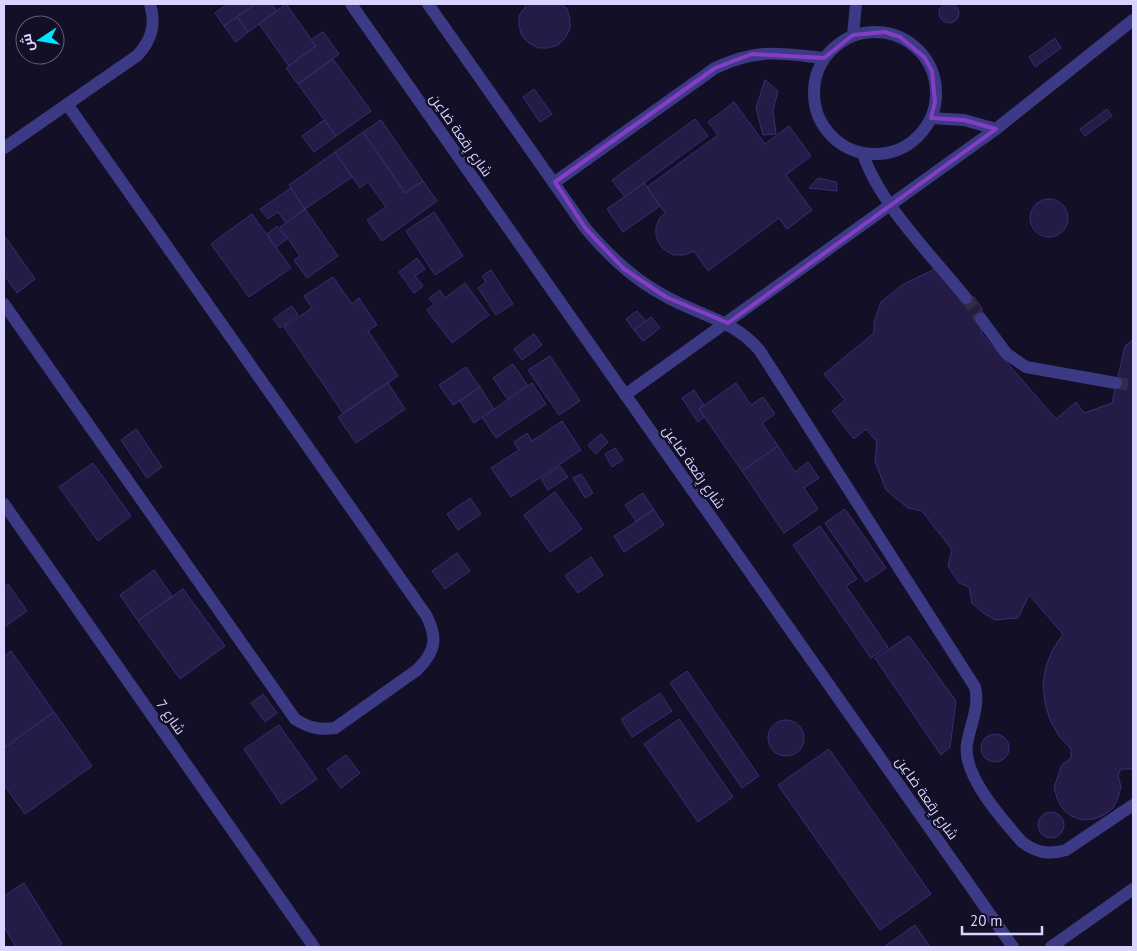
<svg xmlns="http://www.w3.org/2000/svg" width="1137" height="951" font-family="'PT Sans',Cairo,sans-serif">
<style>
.building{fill:#241b47;stroke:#3b2d73}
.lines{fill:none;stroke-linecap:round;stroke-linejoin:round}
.street-tunnel{stroke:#312d47;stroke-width:12;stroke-dasharray:12 6;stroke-linecap:butt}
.street{stroke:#3d3a85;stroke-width:12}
.marked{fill:none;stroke:#843dc5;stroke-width:4;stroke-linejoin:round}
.labels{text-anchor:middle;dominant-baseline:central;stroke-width:5;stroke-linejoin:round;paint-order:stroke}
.street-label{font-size:14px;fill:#d9d4ff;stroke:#130f26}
</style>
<rect width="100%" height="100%" fill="#130f26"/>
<g class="building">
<circle cx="949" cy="13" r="10"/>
<path d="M227 4H255L224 26 215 13Z"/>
<path d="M255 4H272L277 11 248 32 237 17Z"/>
<path d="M286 4 316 46 289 66 259 24Z"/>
<path d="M527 4H562L567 9 570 19V29L565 38 558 45 548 48H538L529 43 522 36 519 26V16Z"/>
<path d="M237 17 248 32 236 42 224 26Z"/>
<path d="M323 32 339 54 298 84 286 68 316 46 311 40Z"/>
<path d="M1055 38 1061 48 1035 67 1029 57Z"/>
<path d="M333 59 371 111 336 136 298 84Z"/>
<path d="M765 80 778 91 773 110 776 134 763 135 756 108Z"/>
<path d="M534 89 552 114 540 122 523 97Z"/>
<path d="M734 102 765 144 789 126 811 156 786 175 812 210 787 229 779 218 708 271 694 251 684 255H674L666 251 660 245 656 236V227L660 218 665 213 647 187 718 135 708 122Z"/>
<path d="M1107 109 1112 116 1085 136 1080 129Z"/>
<path d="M695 119 708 136 625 197 612 180Z"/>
<path d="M324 120 336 136 314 152 302 136Z"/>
<path d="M381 120 423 181 405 193 363 132Z"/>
<path d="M363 132 405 193 423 181 437 201 382 241 367 220 386 207 368 182 360 188 335 152Z"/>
<path d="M335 152 352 177 305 209 289 185Z"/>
<path d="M818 178 836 182 837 191 809 188Z"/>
<path d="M644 183 660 206 623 232 607 209Z"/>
<path d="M291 188 305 209 286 223 278 212 268 219 260 209Z"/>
<circle cx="1049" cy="218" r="19"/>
<path d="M305 209 338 256 307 278 294 260 300 256 280 227Z"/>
<path d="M434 212 463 256 435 275 406 231Z"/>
<path d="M252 214 291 268 249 297 211 244Z"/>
<path d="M277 226 287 239 276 247 267 234Z"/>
<path d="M4 235 35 279 17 293 4 275Z"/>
<path d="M417 258 425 269 415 276 423 286 414 293 399 272Z"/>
<path d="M937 268 966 298 974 297 982 308 980 324 982 334 1056 419 1076 402 1084 413 1112 403 1125 346 1133 340V769H1121L1118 775 1121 787 1118 798 1113 808 1104 815 1094 819 1082 820 1071 816 1062 808 1057 798 1054 787 1062 765 1071 758V749L1059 736 1050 720 1045 703 1043 684 1046 666 1053 649 1063 634 1029 595 1018 618 995 620 983 613 972 603 969 587 959 583 948 566 952 550 922 511 908 508 886 490 875 461 877 442 866 429 854 439 832 411 845 400 824 374 874 333V322L881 302 902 285Z"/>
<path d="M491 270 513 304 496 315 478 288 486 282 482 276Z"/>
<path d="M333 277 352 304 359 298 377 325 368 331 398 376 343 413 284 327 312 308 304 296Z"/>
<path d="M465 283 489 315 452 343 427 310 434 304 429 298 440 290 445 298Z"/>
<path d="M292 306 298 315 280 328 273 319Z"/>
<path d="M637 311 646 321 634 330 626 319Z"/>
<path d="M651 317 660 328 643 341 634 330Z"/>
<path d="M534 334 542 345 522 360 514 349Z"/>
<path d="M550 356 580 401 559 415 528 370Z"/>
<path d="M513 364 528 386 508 400 493 378Z"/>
<path d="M466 367 480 387 453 405 439 385Z"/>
<path d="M388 383 405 409 356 443 338 417Z"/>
<path d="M532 383 546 404 496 438 482 417Z"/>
<path d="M736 383 751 405 763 397 775 414 762 423 778 446 742 471 699 409Z"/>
<path d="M480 387 494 409 474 423 460 401Z"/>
<path d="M694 390 704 405 699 409 704 417 698 422 682 398Z"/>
<path d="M562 421 581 450 511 497 491 468 519 450 514 442 527 433 532 441Z"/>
<path d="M136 429 162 467 147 478 121 440Z"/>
<path d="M601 434 608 442 596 454 588 445Z"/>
<path d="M778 446 795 472 808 462 819 478 804 488 818 509 784 533 742 471Z"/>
<path d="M615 448 623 460 612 467 605 454Z"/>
<path d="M93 463 131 516 98 541 59 487Z"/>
<path d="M560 466 568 477 548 490 541 479Z"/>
<path d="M581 474 593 493 585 498 573 478Z"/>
<path d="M555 492 582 529 550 552 524 515Z"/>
<path d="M643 493 654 510 636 521 625 505Z"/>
<path d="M470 498 481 514 458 530 447 514Z"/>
<path d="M845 509 886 568 866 582 825 523Z"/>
<path d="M654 510 664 525 624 552 614 536Z"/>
<path d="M820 526 857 579 846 586 888 647 871 658 793 545Z"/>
<path d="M457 553 470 571 445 589 432 571Z"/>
<path d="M591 557 603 575 578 593 565 576Z"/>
<path d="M154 570 172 596 138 621 120 595Z"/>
<path d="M8 584 27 611 6 626 4 623V588Z"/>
<path d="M183 589 225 646 180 679 138 621Z"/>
<path d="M909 636 956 701 950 747 941 755 875 658Z"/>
<path d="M11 651 54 712 4 748V656Z"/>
<path d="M687 671 759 776 742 788 670 683Z"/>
<path d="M660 693 672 711 632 737 621 719Z"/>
<path d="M263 694 277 713 265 722 251 703Z"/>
<path d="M54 712 92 766 25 814 4 785V748Z"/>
<path d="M679 719 733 797 698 822 644 744Z"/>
<circle cx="786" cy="738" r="18"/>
<path d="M279 725 317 779 281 804 244 749Z"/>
<circle cx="995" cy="748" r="14"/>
<path d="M829 749 931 894 880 930 778 785Z"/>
<path d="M346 755 360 773 341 788 327 769Z"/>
<circle cx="1051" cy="825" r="13"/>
<path d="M24 883 62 944 58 947H16L4 927V896Z"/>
<path d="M915 925 930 947H884Z"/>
</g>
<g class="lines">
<g class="street-tunnel">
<path d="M966 298 981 319"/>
<path d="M1116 383 1133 385"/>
</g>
<g class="street">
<path d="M351 4 1013 947"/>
<path d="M428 4 586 229C609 256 633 279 665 296 698 315 735 320 760 351L975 687C980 707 970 725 967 744 962 775 1002 819 1022 842 1037 853 1049 855 1066 850L1133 805"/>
<circle cx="875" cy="93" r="61"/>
<path d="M853 35 856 4"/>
<path d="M931 118 964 120 996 129"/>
<path d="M4 148 138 55C152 39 156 24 150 4"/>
<path d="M863 154C879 203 933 257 966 298"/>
<path d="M555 182 715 68C757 48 779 53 824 58"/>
<path d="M4 304 295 719C309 728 319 730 335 728L417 670C436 651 438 638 426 615L67 104"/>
<path d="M981 319 1007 354 1026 367 1116 383"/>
<path d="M625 395 996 129 1133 20"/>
<path d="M4 504 314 947"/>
<path d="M1051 947 1133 889"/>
</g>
</g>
<path class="marked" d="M885 32 900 37 924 57 932 71 935 102 931 118 964 120 996 129 728 323 666 297 624 269 586 229 555 182 715 68 752 54 824 58 853 35Z"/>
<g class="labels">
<g class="street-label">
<text transform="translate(461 135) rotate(55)">شارع رِقعة ضاعِن</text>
<text transform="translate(694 467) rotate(55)">شارع رِقعة ضاعِن</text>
<text transform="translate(171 717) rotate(55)">شارع 7</text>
<text transform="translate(927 798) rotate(55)">شارع رِقعة ضاعِن</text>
</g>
</g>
<rect width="1137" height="951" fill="none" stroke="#d9d4ff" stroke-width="10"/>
<g transform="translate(40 40) rotate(258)"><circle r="24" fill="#130f26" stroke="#625e7d"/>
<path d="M0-4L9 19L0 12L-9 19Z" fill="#00e5ff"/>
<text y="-8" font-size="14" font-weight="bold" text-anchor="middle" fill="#d9d4ff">ش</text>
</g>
<path d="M962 926v8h80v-8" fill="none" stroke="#d9d4ff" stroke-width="2.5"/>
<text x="970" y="926" font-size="15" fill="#d9d4ff" stroke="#130f26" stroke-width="4" paint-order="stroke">20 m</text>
</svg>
